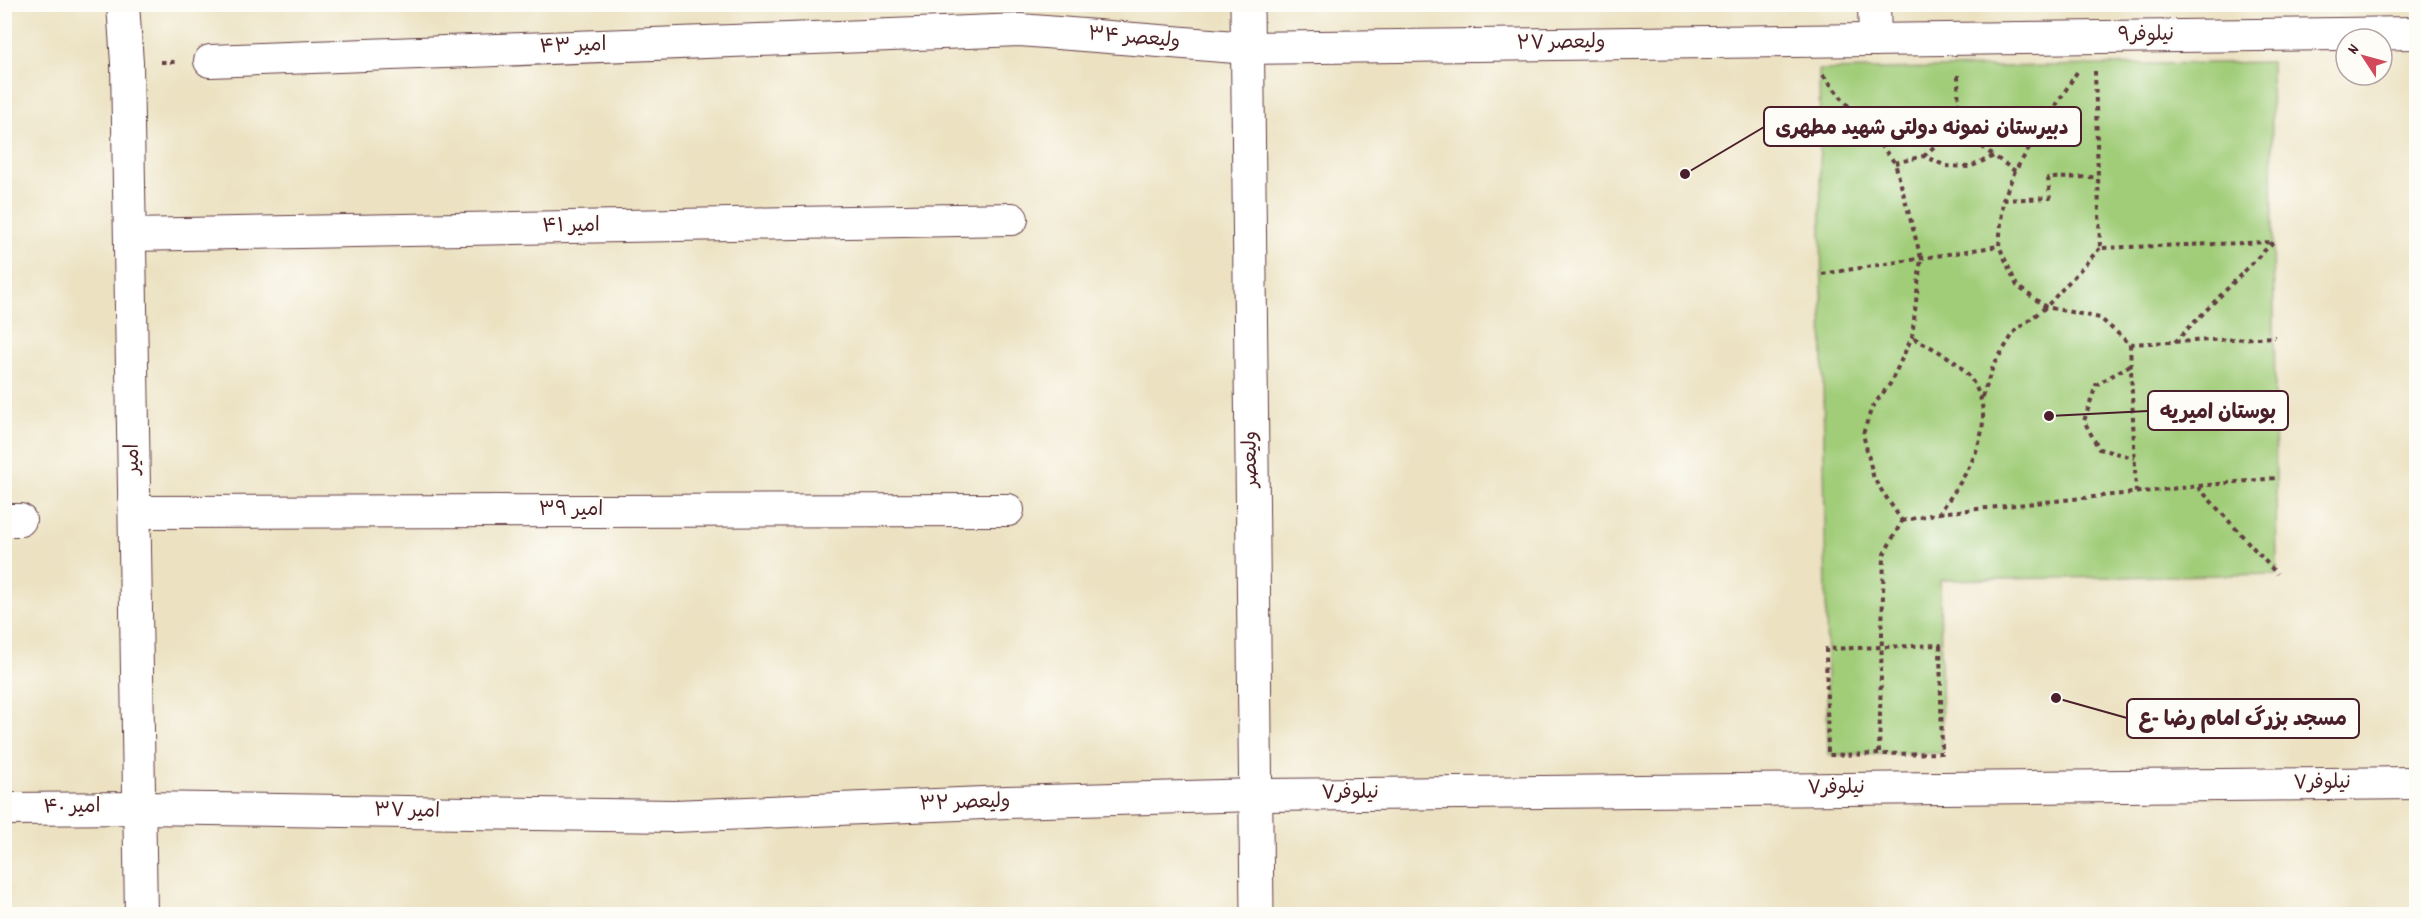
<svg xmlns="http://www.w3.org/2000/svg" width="2421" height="919" font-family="Dekko,'Playpen Sans Arabic',sans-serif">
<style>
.green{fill:#a1cd79;stroke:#767652;stroke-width:1.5}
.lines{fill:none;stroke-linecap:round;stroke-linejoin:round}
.minor-casing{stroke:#623c42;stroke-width:34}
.tertiary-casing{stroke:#623c42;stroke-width:35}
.path{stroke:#623c42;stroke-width:4;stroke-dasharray:4.5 4.5;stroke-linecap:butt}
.minor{stroke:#fff;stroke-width:32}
.tertiary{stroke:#fff;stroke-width:33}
.labels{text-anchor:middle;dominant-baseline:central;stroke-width:4.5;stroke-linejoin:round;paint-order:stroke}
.street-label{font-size:20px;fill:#4a1f2b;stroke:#fdfcf7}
.leader{fill:none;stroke:#4a1f2b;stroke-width:2}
.callout-dot{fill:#4a1f2b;stroke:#fdfcf7;stroke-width:2}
.callout{fill:#fdfcf7;stroke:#4a1f2b;stroke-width:2}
.callout-label{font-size:21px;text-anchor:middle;font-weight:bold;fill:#4a1f2b}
</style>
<rect width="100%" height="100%" fill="#fdfcf7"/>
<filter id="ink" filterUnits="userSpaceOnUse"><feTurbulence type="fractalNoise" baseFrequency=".0167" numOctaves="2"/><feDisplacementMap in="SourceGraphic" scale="12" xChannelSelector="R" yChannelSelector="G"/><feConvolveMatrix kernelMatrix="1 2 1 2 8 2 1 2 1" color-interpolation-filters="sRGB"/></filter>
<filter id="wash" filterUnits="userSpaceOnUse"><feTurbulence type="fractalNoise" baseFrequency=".008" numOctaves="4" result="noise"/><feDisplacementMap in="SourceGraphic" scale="24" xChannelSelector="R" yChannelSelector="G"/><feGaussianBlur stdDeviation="1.35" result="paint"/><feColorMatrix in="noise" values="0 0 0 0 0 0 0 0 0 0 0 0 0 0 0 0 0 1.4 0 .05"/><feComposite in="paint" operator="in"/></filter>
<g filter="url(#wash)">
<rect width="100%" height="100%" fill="#ece2c2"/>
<path class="green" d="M2271 62 2277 574 1940 580 1942 753 1828 755 1819 70Z"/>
</g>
<g filter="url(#ink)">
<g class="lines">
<g class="minor-casing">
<g id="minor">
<path d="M123 4 127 63 141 914"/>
<path d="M1874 4 1875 40"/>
<path d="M210 61 1020 30 1248 48 2416 33"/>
<path d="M130 235 1012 219"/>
<path d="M135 512 1008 510"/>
<path d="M4 520H20"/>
<path d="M4 809 140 808 674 816 1007 802 1256 795 2416 783"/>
</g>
</g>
<g class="tertiary-casing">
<path id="tertiary" d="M1247 4 1257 914"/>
</g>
<g class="path">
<path d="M161 62H177"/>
<path d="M2095 71 2100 248 2273 242"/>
<path d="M2077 72 2015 171 2003 200 1999 246 2017 286 2046 307 2100 318 2130 344 2275 337"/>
<path d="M1823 75 1895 163 1921 258 1912 337 1890 384 1872 407 1863 434 1874 479 1902 521"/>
<path d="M1958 75 1959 132"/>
<path d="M1924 156 1951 131 1966 134 1994 156"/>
<path d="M1895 163 1924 156 1946 166 1970 167 1994 156 2015 171"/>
<path d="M2003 200 2050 198 2048 178 2098 177"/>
<path d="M1822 274 1999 246"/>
<path d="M2175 342 2273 242"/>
<path d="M2130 344 2136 494"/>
<path d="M2130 365 2096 385 2084 421 2099 449 2135 458"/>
<path d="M1982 397 1994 364 2015 331 2046 307 2100 248"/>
<path d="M2198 487 2277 574"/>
<path d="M1939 513 2276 478"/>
<path d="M1902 521 1939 513C1972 469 2010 409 1956 363 1944 353 1926 345 1912 337"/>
<path d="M1940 645 1942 753 1828 755 1826 649Z"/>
<path d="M1879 753 1884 554 1902 521"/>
</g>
<use href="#minor" class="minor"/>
<use href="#tertiary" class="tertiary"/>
</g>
</g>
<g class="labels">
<g class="street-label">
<text transform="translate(2146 36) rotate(-1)">نیلوفر۹</text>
<text transform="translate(1134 39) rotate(5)">ولیعصر ۳۴</text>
<text transform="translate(1561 44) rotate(-1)">ولیعصر ۲۷</text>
<text transform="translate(573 47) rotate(-2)">امیر ۴۳</text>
<text transform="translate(571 227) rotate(-1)">امیر ۴۱</text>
<text transform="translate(134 459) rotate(-91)">امیر</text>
<text transform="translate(1252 459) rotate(-91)">ولیعصر</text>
<text x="571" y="511">امیر ۳۹</text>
<text transform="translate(2322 784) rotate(-1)">نیلوفر۷</text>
<text transform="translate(1836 789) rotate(-1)">نیلوفر۷</text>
<text transform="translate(1350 794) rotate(-1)">نیلوفر۷</text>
<text transform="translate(965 804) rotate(-2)">ولیعصر ۳۲</text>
<text transform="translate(72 808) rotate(-1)">امیر ۴۰</text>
<text transform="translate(407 812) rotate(1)">امیر ۳۷</text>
</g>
</g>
<path class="leader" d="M1685 174L1764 127M2049 416L2148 411M2056 698L2127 718"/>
<g class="callout-dot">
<circle cx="1685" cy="174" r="6"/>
<circle cx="2049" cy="416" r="6"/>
<circle cx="2056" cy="698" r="6"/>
</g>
<g class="callout">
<rect x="1764" y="107" width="317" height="39" rx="6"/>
<rect x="2148" y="391" width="140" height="39" rx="6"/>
<rect x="2127" y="699" width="232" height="39" rx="6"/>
</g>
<g class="callout-label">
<text x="1922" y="134">دبیرستان نمونه دولتی شهید مطهری</text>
<text x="2218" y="418">بوستان امیریه</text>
<text x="2243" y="725">مسجد بزرگ امام رضا -ع</text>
</g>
<rect width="2421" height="919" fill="none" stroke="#fdfcf7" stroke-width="24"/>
<g transform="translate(2364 57) rotate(306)"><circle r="28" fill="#fdfcf7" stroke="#b5a4a5" stroke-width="1.5"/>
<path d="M0-4.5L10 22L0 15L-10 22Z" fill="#d1495b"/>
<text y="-9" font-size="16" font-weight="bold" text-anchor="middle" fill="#4a1f2b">N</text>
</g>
</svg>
